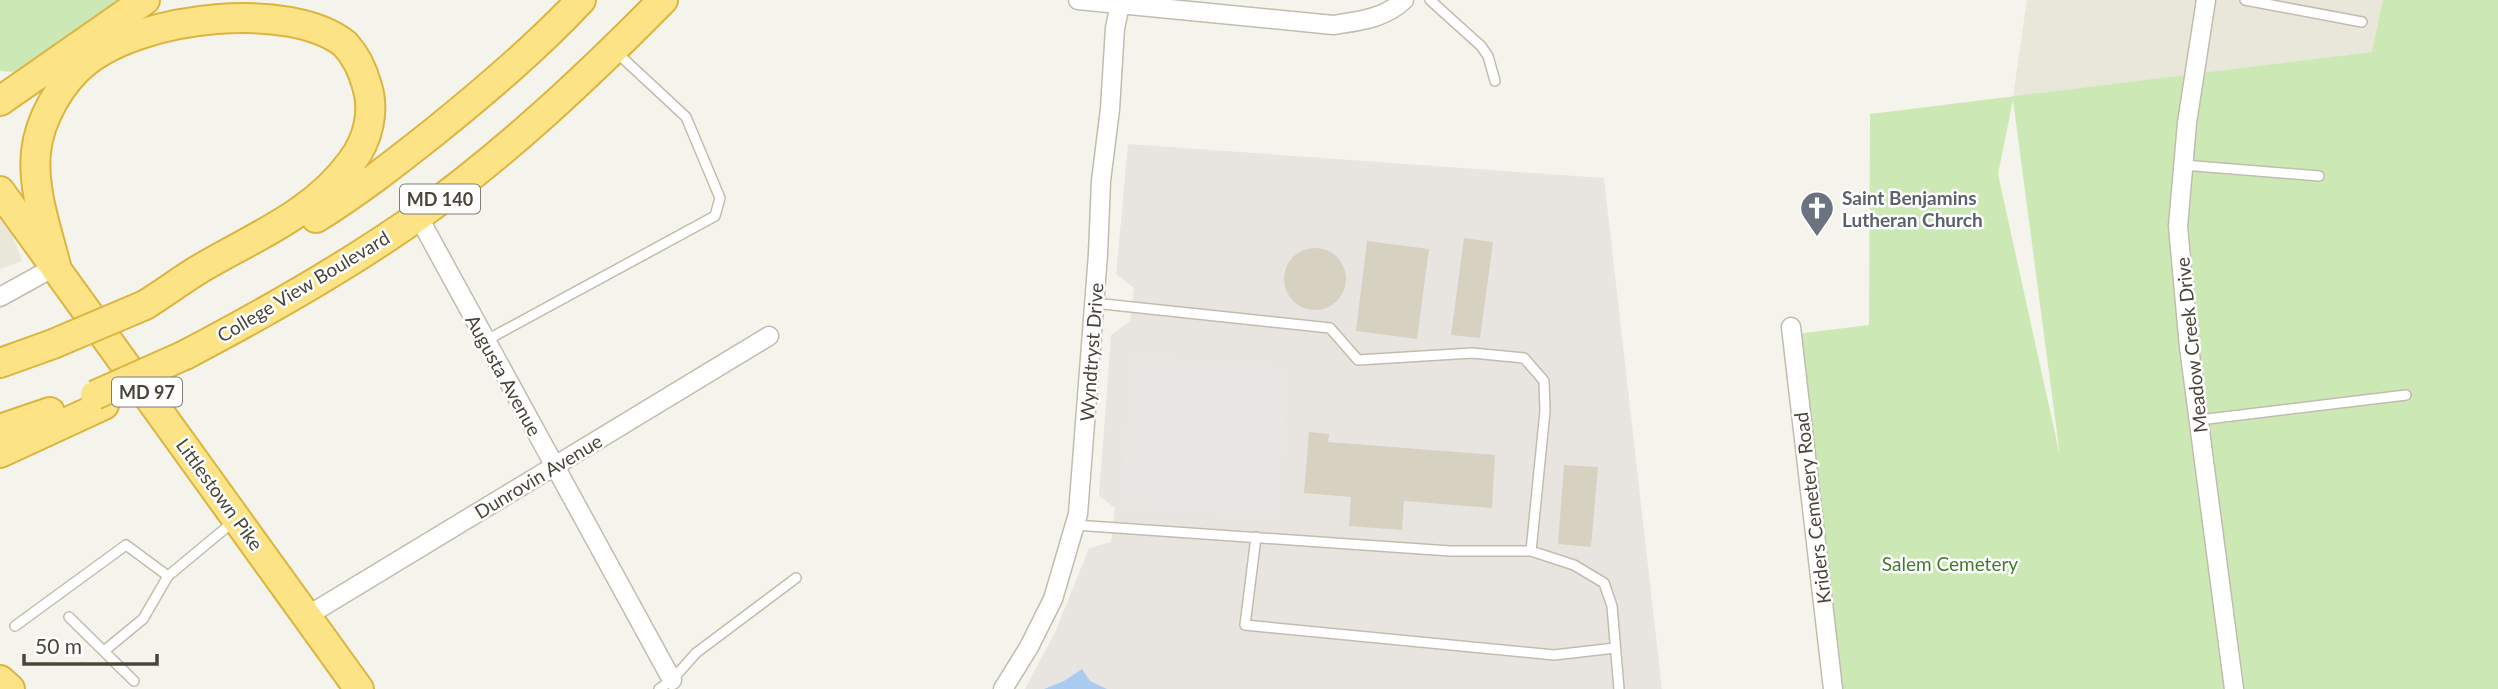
<svg xmlns="http://www.w3.org/2000/svg" width="2498" height="689" font-family="Lato,sans-serif">
<style>
.residential{fill:#e9e6da}
.industrial{fill:#e8e5e0}
.green{fill:#cce9b5;fill-rule:evenodd}
.parking{fill:#e7e6e3}
.water{fill:#aacbf0}
.building{fill:#d7d1c1}
.lines{fill:none;stroke-linecap:round;stroke-linejoin:round}
.service-casing{stroke:#c1bdae;stroke-width:12}
.minor-casing{stroke:#c1bdae;stroke-width:21}
.trunk-casing{stroke:#dcb43f;stroke-width:32}
.service{stroke:#fff;stroke-width:9}
.minor{stroke:#fff;stroke-width:18}
.trunk{stroke:#fce486;stroke-width:28}
.trunk-bridge-casing{stroke:#dcb43f;stroke-width:32;stroke-linecap:butt}
.trunk-bridge{stroke:#fce486;stroke-width:28}
.labels{text-anchor:middle;dominant-baseline:central;stroke-width:5;stroke-linejoin:round;paint-order:stroke}
.shield{fill:#fff;stroke:#807d74;stroke-width:2}
.shield-label{font-size:18px;font-weight:bold;fill:#4a4539}
.worship-label{font-size:19px;font-weight:bold;fill:#5b616d;stroke:#fff;text-anchor:start}
.street-label{font-size:19px;fill:#4a4539;stroke:#fff}
.park-label{font-size:19px;fill:#417c2c;stroke:#fff}
</style>
<rect width="100%" height="100%" fill="#f5f4ec"/>
<g class="residential">
<path d="M2027 0H2383L2373 52 2013 97Z"/>
<path d="M0 201 22 261 0 269Z"/>
</g>
<path class="industrial" d="M1128 144 1604 178 1662 689H1025L1056 630 1089 548 1111 542 1115 508 1099 496 1111 335 1130 321 1134 288 1116 274Z"/>
<g class="green">
<path d="M0 0H123L13 72 0 71Z"/>
<path d="M2383 0H2498V689H1839L1796 334 1869 325 1870 114 2372 52ZM2013 100 2060 456 1998 174Z"/>
</g>
<path class="parking" d="M1133 355 1288 368 1276 518 1120 505Z"/>
<path class="water" d="M1082 669 1090 681 1107 689H1044L1064 681Z"/>
<g class="building">
<path d="M1464 238 1493 242 1480 338 1451 335Z"/>
<path d="M1367 241 1429 249 1417 339 1356 331Z"/>
<circle cx="1315" cy="279" r="31"/>
<path d="M1309 432 1329 434 1328 442 1495 455 1492 508 1404 501 1402 530 1349 526 1351 497 1304 493Z"/>
<path d="M1564 465 1598 467 1591 547 1558 544Z"/>
</g>
<g class="lines">
<g class="service-casing">
<g id="service">
<path d="M1430 0 1481 46 1488 56 1495 81"/>
<path d="M2245 0 2362 22"/>
<path d="M2183 165 2319 176"/>
<path d="M485 341 715 216 720 198 686 117 615 51"/>
<path d="M2199 420 2406 395"/>
<path d="M1075 525 1450 551H1531L1545 411 1544 381 1524 358 1472 353 1358 360 1330 328 1094 303"/>
<path d="M1256 537 1245 625 1554 655 1615 648"/>
<path d="M1531 551 1574 565 1604 583 1612 606 1619 689"/>
<path d="M69 617 134 681"/>
<path d="M15 626 126 545 168 576 233 522"/>
<path d="M104 651 143 619 168 576"/>
<path d="M659 689 672 680 696 653 796 578"/>
</g>
</g>
<g class="minor-casing">
<g id="minor">
<path d="M1078 0 1333 25C1359 21 1384 19 1404 0"/>
<path d="M2206 0 2187 123 2178 226 2189 347 2234 689"/>
<path d="M418 216 672 680"/>
<path d="M0 297 56 266"/>
<path d="M1791 327 1833 689"/>
<path d="M307 616 769 336"/>
<path d="M1003 689 1029 647 1053 599 1078 514 1098 254 1101 181 1110 109 1115 28 1121 0"/>
</g>
</g>
<g class="trunk-casing">
<g id="trunk">
<path d="M0 101 145 0"/>
<path d="M0 191 359 689"/>
<path d="M316 218C357 193 395 163 433 133 485 91 536 48 581 0"/>
<path d="M56 266C47 230 32 189 36 152 39 120 61 81 87 61 144 16 289 0 345 44 355 55 363 71 367 86 375 111 368 140 352 161 313 215 253 237 198 270 180 281 163 294 145 305"/>
<path d="M185 355C265 313 343 269 417 217 506 153 586 78 663 0"/>
<path d="M0 363 53 344"/>
<path d="M0 429 50 412"/>
<path d="M0 453 104 405"/>
<path d="M0 680 10 689"/>
</g>
</g>
<use href="#service" class="service"/>
<use href="#minor" class="minor"/>
<use href="#trunk" class="trunk"/>
<g class="trunk-bridge-casing">
<g id="trunk-bridge">
<path d="M53 344 145 305"/>
<path d="M95 395 185 355"/>
</g>
</g>
<use href="#trunk-bridge" class="trunk-bridge"/>
</g>
<defs>
<g id="church-pin" transform="scale(1.75)"><path d="M0 17L-7.5 6A9.5 9.5 0 1 1 7.5 6Z" fill="#6b7280" stroke="#fff"/><path d="M-1.2-6h2.4v3.5h3.3v2.4h-3.3V6h-2.4V-.1h-3.3v-2.4h3.3Z" fill="#fff"/></g>
</defs>
<g fill-rule="evenodd">
<use href="#church-pin" x="1817" y="208"/>
</g>
<g class="labels">
<g class="shield">
<rect x="400" y="184.5" width="80" height="29" rx="5"/>
<rect x="112" y="377.5" width="70" height="29" rx="5"/>
</g>
<g class="shield-label">
<text x="440" y="199">MD 140</text>
<text x="147" y="392">MD 97</text>
</g>
<g class="worship-label">
<text x="1842" y="197">Saint Benjamins<tspan x="1842" dy="22">Lutheran Church</tspan></text>
</g>
<g class="street-label">
<text transform="translate(303 286) rotate(-31)">College View Boulevard</text>
<text transform="translate(2191 345) rotate(-96)">Meadow Creek Drive</text>
<text transform="translate(1091 352) rotate(-86)">Wyndtryst Drive</text>
<text transform="translate(504 375) rotate(61)">Augusta Avenue</text>
<text transform="translate(538 476) rotate(-31)">Dunrovin Avenue</text>
<text transform="translate(220 494) rotate(54)">Littlestown Pike</text>
<text transform="translate(1812 508) rotate(-97)">Kriders Cemetery Road</text>
</g>
<g class="park-label">
<text x="1950" y="563">Salem Cemetery</text>
</g>
</g>
<path d="M24 654v10h133v-10" fill="none" stroke="#4a4539" stroke-width="3.5"/>
<text x="35" y="654" font-size="21" fill="#4a4539" stroke="#ffffff" stroke-width="5" paint-order="stroke">50 m</text>
</svg>
